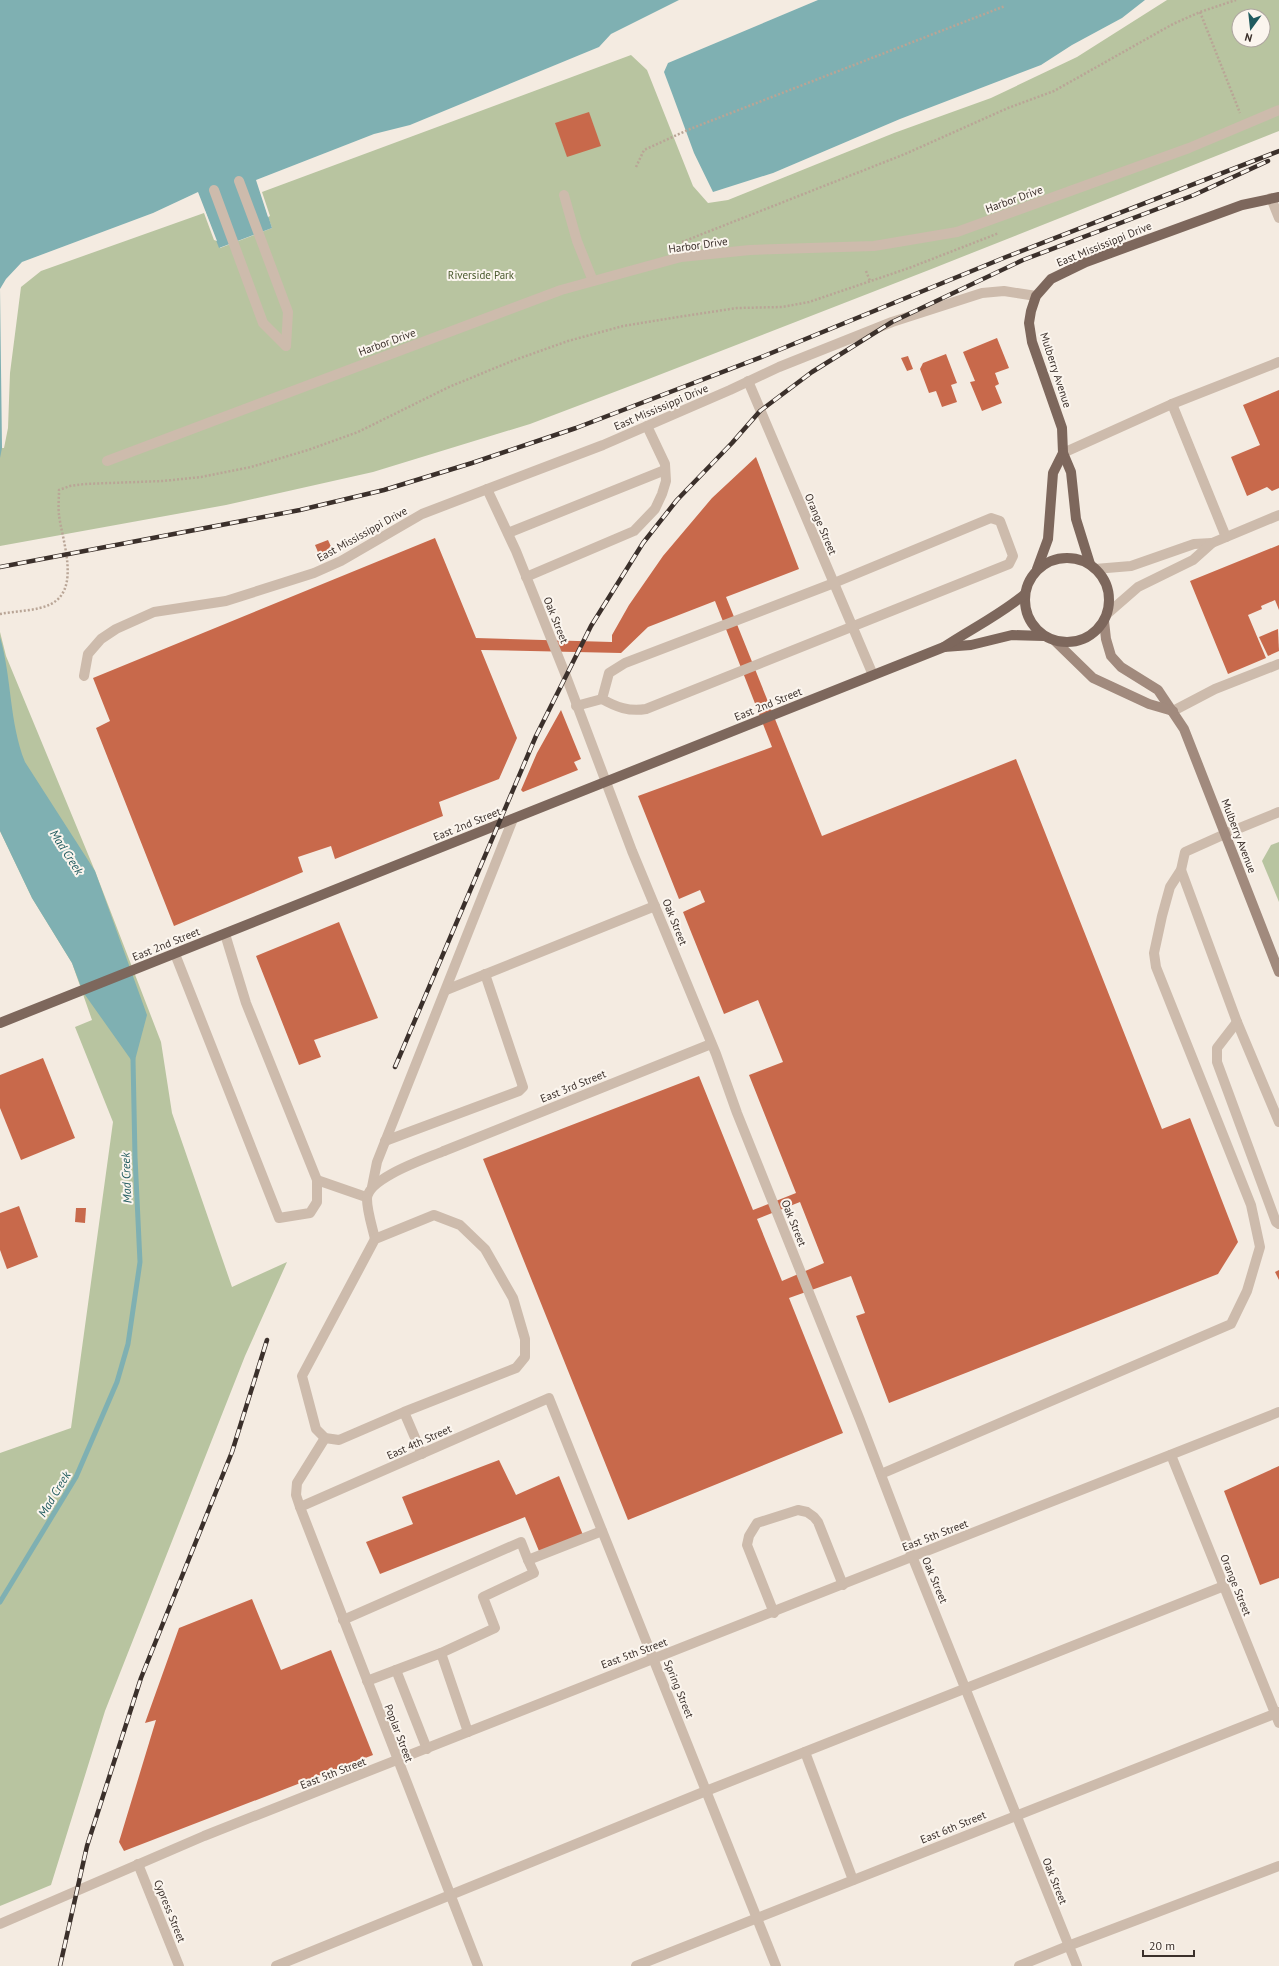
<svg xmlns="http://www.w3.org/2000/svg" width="1279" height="1966" font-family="'PT Sans',sans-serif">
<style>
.green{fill:#b8c4a0;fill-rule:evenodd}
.water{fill:#7fb0b2}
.pier{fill:#f4ebe1}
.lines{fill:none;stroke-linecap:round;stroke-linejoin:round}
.stream{stroke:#7fb0b2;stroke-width:5}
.building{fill:#c8694b;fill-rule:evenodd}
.path{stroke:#b9a596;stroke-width:2.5;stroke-dasharray:2 2;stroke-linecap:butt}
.service{stroke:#cdbbac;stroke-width:10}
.minor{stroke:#cdbbac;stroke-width:10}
.tertiary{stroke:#cdbbac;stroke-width:10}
.secondary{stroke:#a18a7d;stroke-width:10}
.primary{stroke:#7d675c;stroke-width:10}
.rail-casing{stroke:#3b302b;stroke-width:4.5}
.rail{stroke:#fbf5ee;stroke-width:3;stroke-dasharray:9;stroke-linecap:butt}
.labels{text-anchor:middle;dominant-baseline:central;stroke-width:4;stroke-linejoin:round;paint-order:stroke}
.street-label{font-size:11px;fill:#3b302b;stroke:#fbf5ee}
.park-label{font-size:11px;fill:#4a5a2e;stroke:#fbf5ee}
.water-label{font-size:12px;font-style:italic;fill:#1f5a5e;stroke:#fbf5ee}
</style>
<rect width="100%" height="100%" fill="#f4ebe1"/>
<g class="green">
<path d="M1165 0H1279V131L929 270 646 380 530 424 373 472 226 505 0 546V372H8L19 286 40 270 205 211 220 248 272 228 259 191 631 53ZM1239 16H1263V40H1239Z"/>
<path d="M0 632 6 656 95 871 161 1042 172 1113 232 1287 287 1262 245 1356 105 1711 51 1885 0 1906V1453L71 1428 113 1122 75 1027 92 1020 72 963 32 898 0 831Z"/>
<path d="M1279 842V902L1262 861 1271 845Z"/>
</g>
<g class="water">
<path d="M0 0H1165L1076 55 708 201 649 69 631 53 260 191 272 228 219 248 205 211 40 269 19 286 8 372 6 427 0 458Z"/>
<path d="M0 637C12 678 9 722 25 762L95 871 147 1015 134 1064 83 992 72 963 32 898 0 831Z"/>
</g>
<g class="pier">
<path d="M679 0H818L668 63 664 72 673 96 694 153 713 192 773 173 900 119 1041 65 1072 45 1122 18 1145 0H1167L1077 57 991 98 894 133 728 200 708 203 693 186 647 70 631 55 262 192 270 216 268 217 256 180 374 134 410 125 599 47 611 34Z"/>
<path d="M198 192 217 241 214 240 204 213 41 271 21 287 10 373 8 428 4 448H2L0 289 6 279 22 262 153 213Z"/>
</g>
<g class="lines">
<path class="stream" d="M0 1602 76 1477 117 1382 128 1344 140 1262 135 1157 133 1059"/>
</g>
<g class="building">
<path d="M1259 12 1261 16H1250Z"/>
<path d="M589 112 601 146 567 157 555 123Z"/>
<path d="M997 338 1009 368 995 373 999 384 995 386 1002 403 982 411 970 382 975 381 963 352Z"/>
<path d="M946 354 957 383 951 385 957 402 942 407 936 391 929 393 920 369 923 363Z"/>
<path d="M908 356 913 369 907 371 901 358Z"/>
<path d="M1279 390V488L1272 491 1267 487 1247 496 1231 457 1260 445 1243 405Z"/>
<path d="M756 457 799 569 726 597 822 836 1016 759 1162 1129 1190 1118 1238 1242 1218 1274 889 1403 856 1316 865 1313 851 1276 789 1298 843 1433 628 1520 483 1159 699 1076 753 1210 796 1193 749 1075 783 1062 758 1000 724 1014 683 912 705 902 700 890 679 899 638 796 772 747 715 601 648 627 621 653 481 650 517 738 499 779 439 802 443 816 335 859 331 846 298 857 303 872 174 926 96 728 110 721 93 678 435 538 476 638 612 642V635L629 605 663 556 712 498ZM800 1202 824 1263 782 1281 757 1219Z"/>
<path d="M328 540 333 551 320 557 315 545Z"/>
<path d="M1279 545V610L1275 600 1261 606 1262 609 1248 615 1266 658 1228 674 1190 581Z"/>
<path d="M1278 629 1279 651 1268 656 1259 637Z"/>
<path d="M561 710 581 759 574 762 578 770 523 792 521 790 537 753Z"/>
<path d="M339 922 378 1018 314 1040 321 1057 299 1065 256 956Z"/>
<path d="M43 1058 75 1138 21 1160 0 1108V1075Z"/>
<path d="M19 1206 38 1257 7 1269 0 1250V1213Z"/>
<path d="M76 1208H86L85 1223 75 1222Z"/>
<path d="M1279 1270V1280L1275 1272Z"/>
<path d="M499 1460 516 1495 559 1476 583 1535 539 1551 525 1517 380 1574 366 1542 413 1524 402 1497Z"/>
<path d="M1279 1466V1578L1260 1585 1224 1491Z"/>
<path d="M252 1599 281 1670 331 1650 373 1755 124 1851 119 1842 156 1720 145 1723 179 1628Z"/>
</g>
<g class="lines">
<g class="path">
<path d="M1200 12 1240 113"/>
<path d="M636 167 644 150 690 129 1005 6"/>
<path d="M682 242 905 154 1008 108 1054 91 1173 24 1200 12 1236 0"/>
<path d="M866 271 870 281"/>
<path d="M0 614C16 611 37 611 51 604 81 589 62 540 59 515 58 507 59 498 59 490L70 486 84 484 163 481 201 477 251 467 308 450 358 432 449 387 512 361 568 341 623 326 678 317 737 308 782 307 809 302 909 268 999 233"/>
</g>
<g class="service">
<path d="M239 181 288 312 286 346"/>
<path d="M214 190 263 323 286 346"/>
<path d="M564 195 577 241 593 281"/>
<path d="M1172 404 1226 537"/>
<path d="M1063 453 1172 404 1279 362"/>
<path d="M107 461 561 290 681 257 750 250 874 246 957 232 1189 148 1279 110"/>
<path d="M991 518 1000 521 1013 556 1009 564 646 709C629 712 616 707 602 699L609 673 625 663 834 583Z"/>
<path d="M508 533 665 470"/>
<path d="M526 577 634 531 655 509 662 494 666 481 665 464 647 426"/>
<path d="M576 706 602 699"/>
<path d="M1173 711 1215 689 1279 664"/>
<path d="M1181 870 1237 1022 1279 1122"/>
<path d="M175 954 279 1218 310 1213 317 1202V1180L246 1003 225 934"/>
<path d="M446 990 655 906"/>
<path d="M1237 1022 1217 1048V1062L1276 1222 1279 1224"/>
<path d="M385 1141 519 1091 523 1087 485 974"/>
<path d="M317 1180 366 1197"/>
<path d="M372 1187 377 1162 513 819"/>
<path d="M375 1239C372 1226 367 1211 367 1199 367 1178 428 1158 444 1151"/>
<path d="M404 1412 516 1368 525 1357V1339L513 1298 485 1249 460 1225 434 1215 375 1239 302 1376 316 1429 325 1438 339 1440 404 1412 422 1454"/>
<path d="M881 1474 1231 1324 1247 1291 1260 1247 1251 1205 1156 967 1154 953 1162 916 1170 887 1181 870 1185 852 1225 834"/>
<path d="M300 1507 296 1495 297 1483 325 1438"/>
<path d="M774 1613 747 1545 749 1536 757 1523 798 1510 807 1512 814 1517 818 1522 843 1585"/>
<path d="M343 1620 521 1542 528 1560 602 1531"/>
<path d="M441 1653 495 1628 483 1597 534 1573 528 1560"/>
<path d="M367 1681 396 1670"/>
<path d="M427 1749 396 1670 441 1653 468 1732"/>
<path d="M805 1752 853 1880"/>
<path d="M276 1966 706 1791 1224 1586"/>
<path d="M1019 1966 1068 1946 1279 1866"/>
</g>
<g class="minor">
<path d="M1271 198 1279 218"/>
<path d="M748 381 873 675"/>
<path d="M487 489 516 551 566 676 632 851 716 1054 737 1113 860 1420 912 1556 1077 1966"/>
<path d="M1095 569 1131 566 1194 544 1212 543"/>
<path d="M1107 614 1138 587 1193 560 1212 543 1279 515"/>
<path d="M84 676 88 654 101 639 116 629 154 612 226 601 314 573 341 561 422 514 603 445 730 390 779 367 892 322 982 293 1004 291 1036 296"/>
<path d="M1225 834 1279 812"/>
<path d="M444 1151 711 1044"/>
<path d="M1171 1455 1279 1723"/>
<path d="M478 1966 300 1507 549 1398 776 1966"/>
<path d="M636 1966 1279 1712"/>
</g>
<g class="tertiary">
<path d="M138 1864 179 1966"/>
<path d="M0 1924 204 1836 1279 1412"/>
</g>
<g class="secondary">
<path d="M1104 621 1106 639 1111 656 1121 667 1158 690 1184 729 1279 972"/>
<path d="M1055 641 1093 678 1149 704 1173 711"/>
</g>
<g class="primary">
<circle cx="1067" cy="600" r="42"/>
<path d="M1090 564 1076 519 1071 472 1063 453 1062 428 1032 342 1029 323 1031 311 1036 296 1051 279 1086 262 1242 205 1279 197"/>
<path d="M1037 569 1048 539 1053 473 1063 453"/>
<path d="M944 647 971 645 1012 635 1044 636"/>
<path d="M0 1023 944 647C971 629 1000 615 1025 594"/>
</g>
<g class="rail-casing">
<g id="rail">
<path d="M0 567 300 510 384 490 472 463 576 428 764 356 1006 257 1279 151"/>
<path d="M395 1067 536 736 591 626 643 543 677 500 732 443 760 411 812 372 892 322 1023 260 1194 195 1268 161"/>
<path d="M60 1966 87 1846 141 1678 232 1452 267 1340"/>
</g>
</g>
<use href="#rail" class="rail"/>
</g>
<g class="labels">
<g class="street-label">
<text transform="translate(1014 199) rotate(-20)">Harbor Drive</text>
<text transform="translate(1104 244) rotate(-22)">East Mississippi Drive</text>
<text transform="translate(698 245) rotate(-8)">Harbor Drive</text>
<text transform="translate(387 342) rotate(-20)">Harbor Drive</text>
<text transform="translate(1056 370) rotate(72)">Mulberry Avenue</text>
<text transform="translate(661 407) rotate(-23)">East Mississippi Drive</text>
<text transform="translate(821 524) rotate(67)">Orange Street</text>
<text transform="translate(362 534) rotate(-29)">East Mississippi Drive</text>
<text transform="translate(556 620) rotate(68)">Oak Street</text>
<text transform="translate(768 704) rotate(-22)">East 2nd Street</text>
<text transform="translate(467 824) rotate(-22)">East 2nd Street</text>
<text transform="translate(1239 836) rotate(69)">Mulberry Avenue</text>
<text transform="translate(675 922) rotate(68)">Oak Street</text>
<text transform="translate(166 944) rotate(-22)">East 2nd Street</text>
<text transform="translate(573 1086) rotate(-22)">East 3rd Street</text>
<text transform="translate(794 1223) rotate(68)">Oak Street</text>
<text transform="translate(419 1442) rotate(-24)">East 4th Street</text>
<text transform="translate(935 1535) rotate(-21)">East 5th Street</text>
<text transform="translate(935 1580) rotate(67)">Oak Street</text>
<text transform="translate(1236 1585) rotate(68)">Orange Street</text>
<text transform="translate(634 1653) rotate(-20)">East 5th Street</text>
<text transform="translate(679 1689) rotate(68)">Spring Street</text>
<text transform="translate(399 1733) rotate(69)">Poplar Street</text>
<text transform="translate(333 1773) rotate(-21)">East 5th Street</text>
<text transform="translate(953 1827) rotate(-22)">East 6th Street</text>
<text transform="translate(1055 1881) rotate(68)">Oak Street</text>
<text transform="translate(170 1911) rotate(68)">Cypress Street</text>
</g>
<g class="park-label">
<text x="481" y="275">Riverside Park</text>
</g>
<g class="water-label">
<text transform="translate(67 852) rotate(57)">Mad Creek</text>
<text transform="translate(126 1178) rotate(-92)">Mad Creek</text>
<text transform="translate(54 1494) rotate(-59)">Mad Creek</text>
</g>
</g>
<g transform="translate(1251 28) rotate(195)"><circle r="19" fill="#fbf5ee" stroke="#aea6a0"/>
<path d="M0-3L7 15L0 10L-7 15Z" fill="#1f5a5e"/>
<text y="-6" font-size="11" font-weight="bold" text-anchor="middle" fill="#3b302b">N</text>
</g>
<path d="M1143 1950v6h51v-6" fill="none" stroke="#3b302b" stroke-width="2"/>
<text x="1149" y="1950" font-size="12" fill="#3b302b" stroke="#fbf5ee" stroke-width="3" paint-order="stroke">20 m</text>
</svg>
